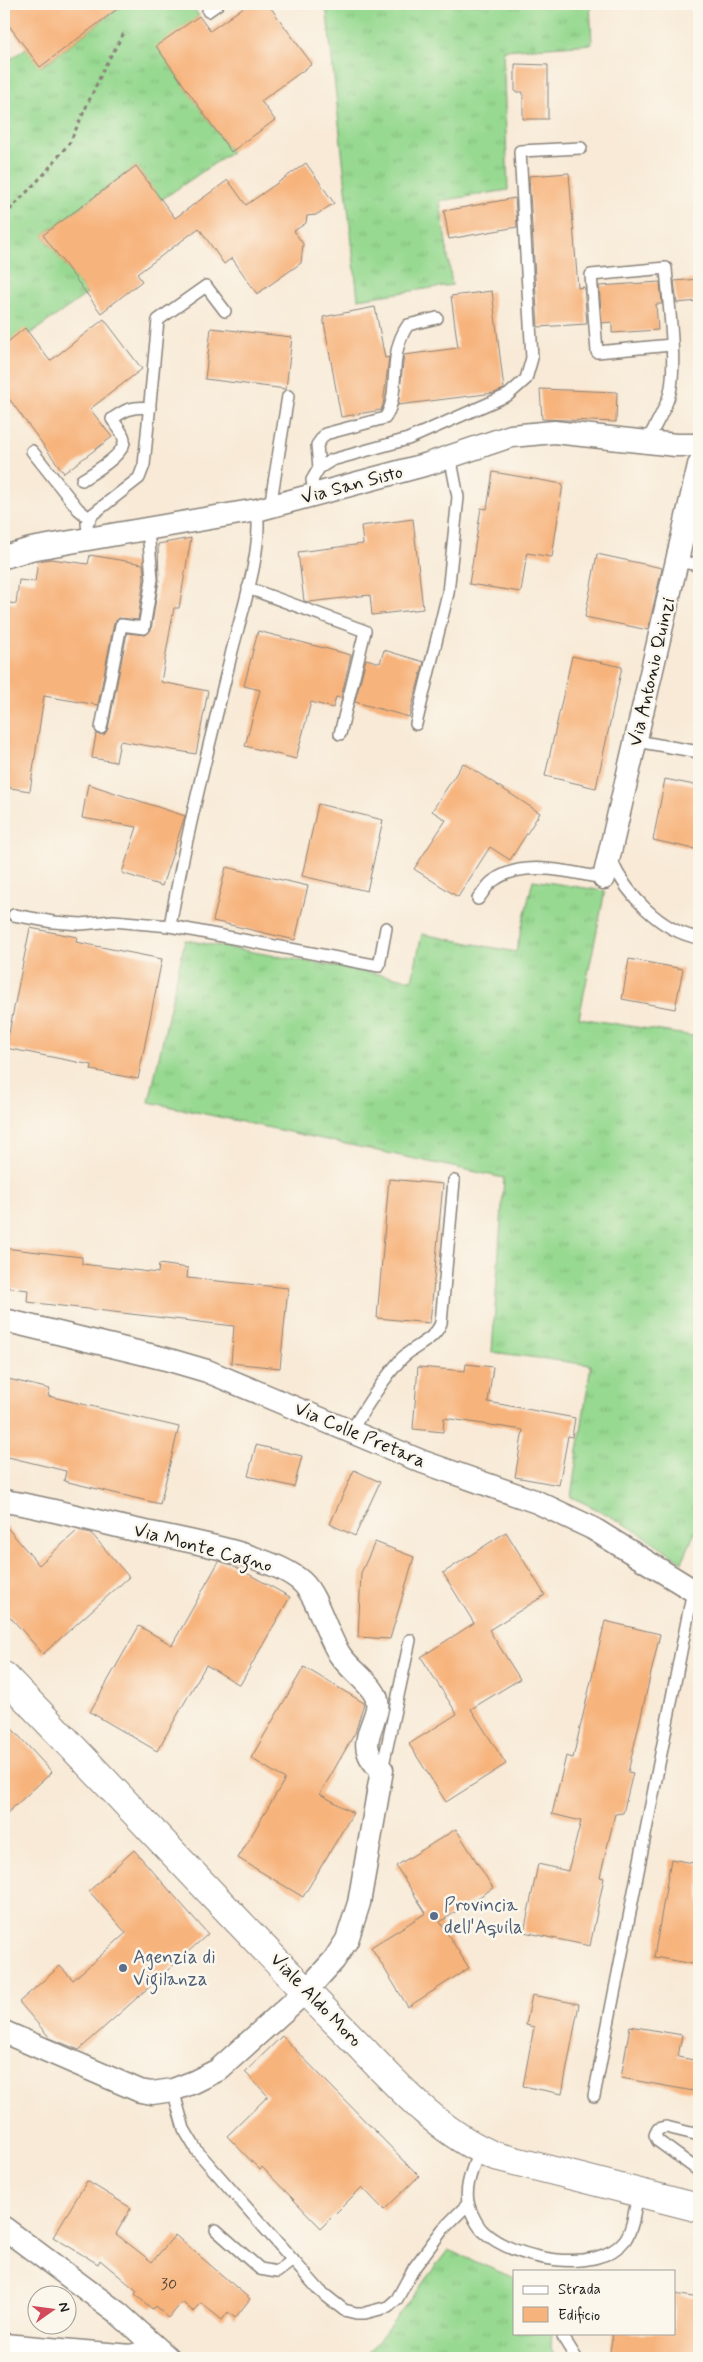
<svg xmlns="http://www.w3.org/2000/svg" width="703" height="2362" font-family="Mynerve,sans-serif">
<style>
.grass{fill:url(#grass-tufts);stroke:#5a7a56}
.building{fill:#f7b37c}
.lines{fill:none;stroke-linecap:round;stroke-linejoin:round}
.service-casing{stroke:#8a837a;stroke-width:14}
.minor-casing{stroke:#8a837a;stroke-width:25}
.tertiary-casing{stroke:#8a837a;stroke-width:30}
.path{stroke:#8a837a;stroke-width:3;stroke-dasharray:4 4;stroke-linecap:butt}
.service{stroke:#fff;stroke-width:11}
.minor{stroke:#fff;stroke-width:22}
.tertiary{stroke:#fff;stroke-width:28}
.service-dot{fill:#5c6f8a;stroke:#fbf7ec;stroke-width:2}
.labels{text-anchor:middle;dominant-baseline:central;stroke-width:5;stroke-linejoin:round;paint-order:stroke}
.number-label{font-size:16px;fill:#534234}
.street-label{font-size:19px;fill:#1c1c1c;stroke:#fbf7ec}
.service-label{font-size:19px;fill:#4e5e75;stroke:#fbf7ec;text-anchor:start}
</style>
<defs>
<pattern id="grass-tufts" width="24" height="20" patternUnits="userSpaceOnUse" patternTransform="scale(1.25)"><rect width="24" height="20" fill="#97d991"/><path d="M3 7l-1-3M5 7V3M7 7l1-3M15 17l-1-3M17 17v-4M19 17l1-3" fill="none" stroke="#82ba7c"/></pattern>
</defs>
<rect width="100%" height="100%" fill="#fbf7ec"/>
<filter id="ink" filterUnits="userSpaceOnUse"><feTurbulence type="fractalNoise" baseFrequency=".02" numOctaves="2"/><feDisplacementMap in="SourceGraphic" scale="10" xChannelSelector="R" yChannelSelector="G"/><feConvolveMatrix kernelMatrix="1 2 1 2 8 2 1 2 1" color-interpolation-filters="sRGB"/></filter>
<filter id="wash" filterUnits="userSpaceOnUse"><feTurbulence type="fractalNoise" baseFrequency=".0096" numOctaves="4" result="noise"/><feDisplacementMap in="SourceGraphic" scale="20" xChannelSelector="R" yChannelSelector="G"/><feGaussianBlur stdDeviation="1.12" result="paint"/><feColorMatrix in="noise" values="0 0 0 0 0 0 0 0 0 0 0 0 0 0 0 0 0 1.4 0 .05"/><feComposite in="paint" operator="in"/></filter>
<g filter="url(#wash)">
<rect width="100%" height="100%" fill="#f8ead7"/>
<g class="grass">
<path d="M124 4H198L193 7 199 16 157 47 231 152 161 200 136 166 43 235 87 294 30 334 25 329 4 345V64L26 48 41 67Z"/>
<path d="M326 4H590L592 44 503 50 508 190 440 201 452 285 358 299Z"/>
<path d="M533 880 605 891 579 1018 699 1037V1523L682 1562C647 1536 611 1515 571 1497L591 1365 492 1352 504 1178 149 1102 185 940 412 980 422 934 516 952Z"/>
<path d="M448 2250 514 2278V2333H552L551 2349 556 2358H365Z"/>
</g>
<g id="blocks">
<g class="building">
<path d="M4 4H124L40 67 4 19Z"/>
<path d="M248 4H268L312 64 261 101 275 120 231 152 156 46 199 16 210 31Z"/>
<path d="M515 64 548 65V119H523V92H515Z"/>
<path d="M306 163 334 203 316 215 307 216 306 223 294 231 303 244 301 263 257 294 232 258 224 264 199 228 137 274 142 281 101 313 43 235 136 166 175 218 228 180 246 205Z"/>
<path d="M569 173 578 288 584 287 587 324 538 327 529 176Z"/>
<path d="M515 198 517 227 449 239 444 211Z"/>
<path d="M699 279V301L677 303 674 281Z"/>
<path d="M660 282 662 304H656L658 330 612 333V322L602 323 599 286Z"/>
<path d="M492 291 504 389 494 393 398 405 404 355 458 348 451 296Z"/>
<path d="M375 307 385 358 389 357 383 405 381 410 341 417 323 317Z"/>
<path d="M104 319 142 369 90 409 112 437 64 473 4 392V345L25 328 50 361Z"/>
<path d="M211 328 292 337 286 389 205 379Z"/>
<path d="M540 389 617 392 616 422 542 419Z"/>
<path d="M493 472 563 484 552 557 527 553 521 592 469 584 481 508 487 509Z"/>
<path d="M413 519 423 609 372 615 370 595 309 602 304 601 298 552 363 544 361 526Z"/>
<path d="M191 538 179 608H174L161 682 208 691 196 754 120 741 116 762 92 758 96 734 104 735 108 729 127 633 146 635 151 630 159 580 158 544Z"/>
<path d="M597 554 662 568 648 630 585 617Z"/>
<path d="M90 555 143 564 144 579 138 620 119 618 114 623 98 705 44 696 30 791 4 787V602L16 604 19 580 35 582 38 561 51 559 88 564Z"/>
<path d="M258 631 351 655 341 698 336 697 333 708 311 702 296 759 245 746 260 690 244 686Z"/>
<path d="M384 650 424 662 409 717 355 702 366 659 380 663Z"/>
<path d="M572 656 622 667 596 788 545 776Z"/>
<path d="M463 763 540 813 510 860 490 847 458 897 414 869 446 820 432 811Z"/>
<path d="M665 779 699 786V850L653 840Z"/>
<path d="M88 784 185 816 162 886 122 873 137 827 82 818Z"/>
<path d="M318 804 383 820 367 891 302 876Z"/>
<path d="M226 867 308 886 295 940 213 921Z"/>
<path d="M30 928 77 937 76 942 162 959 138 1079 91 1070 92 1065 6 1048Z"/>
<path d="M629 959 683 969 675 1009 622 999Z"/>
<path d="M389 1179 443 1184 430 1323 377 1318Z"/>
<path d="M4 1248 82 1257V1264L158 1273 159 1264 188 1268 187 1278 288 1288 280 1368 231 1363 234 1326 27 1302 28 1290 4 1287Z"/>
<path d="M466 1364 493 1367 488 1402 575 1418 572 1437 568 1436 559 1485 515 1477 523 1430 444 1418 443 1432 413 1429 418 1367 465 1371Z"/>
<path d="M4 1378 50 1389 48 1396 179 1427 160 1504 64 1481 66 1471 4 1456Z"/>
<path d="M256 1445 302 1456 294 1487 248 1476Z"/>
<path d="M354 1470 380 1482 355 1536 330 1524Z"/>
<path d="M4 1524 39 1565 78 1530 91 1533 129 1577 43 1654 4 1610Z"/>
<path d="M506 1532 545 1595 489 1630 520 1679 471 1709 506 1764 446 1802 409 1744 457 1714 421 1657 474 1623 443 1573Z"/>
<path d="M375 1542 414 1557 390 1639 358 1637 361 1573Z"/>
<path d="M219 1561 234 1566 290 1597 240 1685 206 1665 157 1751 90 1712 139 1626 172 1645Z"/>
<path d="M605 1621 660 1634 628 1772 633 1773 623 1813 615 1814 600 1877 604 1878 590 1946 524 1932 538 1864 568 1871 581 1821 552 1814 566 1756 573 1758Z"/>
<path d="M304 1667 364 1703 355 1733 320 1794 353 1813 303 1897 238 1858 285 1779 251 1758Z"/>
<path d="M4 1720 52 1772 4 1816Z"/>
<path d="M456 1829 493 1888 440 1922 469 1968 408 2007 371 1947 426 1913 396 1866Z"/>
<path d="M134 1850 208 1934 79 2050 50 2038 19 2002 60 1966 73 1980 126 1933 89 1891Z"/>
<path d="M671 1859 699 1864V1965L654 1957Z"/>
<path d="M532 1995 579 2004 562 2094 523 2086 534 2027 526 2025Z"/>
<path d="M630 2026 682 2035 678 2057 699 2061V2092L621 2078Z"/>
<path d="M282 2036 419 2176 384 2210 362 2187 321 2228 262 2167 260 2170 227 2136 268 2096 245 2072Z"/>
<path d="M87 2181 131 2208 116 2234 152 2262 175 2235 250 2299 235 2318 228 2312 222 2320 201 2303 194 2312 182 2302 169 2318 155 2306 152 2309 135 2294 137 2291 100 2260 98 2264 53 2237Z"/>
<path d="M674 2294 699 2298V2358H609L613 2333H674Z"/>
</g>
</g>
</g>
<g filter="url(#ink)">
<use href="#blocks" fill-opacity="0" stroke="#8a837a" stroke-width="1"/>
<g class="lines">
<g class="service-casing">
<g id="service">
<path d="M208 11 218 4"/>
<path d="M647 442C654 427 664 412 669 396 678 367 668 301 666 268L591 275 597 352 671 345"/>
<path d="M32 451 78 509 90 519"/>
<path d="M319 468 317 445 325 434 385 418C402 391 386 356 408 325L437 318"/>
<path d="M82 480C93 473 127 453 124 439 123 432 116 425 112 419 126 409 133 406 150 408"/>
<path d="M315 495 312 480 319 468 332 460 408 439 508 395 526 379 532 358 520 151 581 148"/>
<path d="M270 507 288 396"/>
<path d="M257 510C263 550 242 611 232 651 210 743 186 833 170 926L379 966 386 928"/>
<path d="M89 539 87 523 93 514 139 478 144 465 158 320 206 286 225 311"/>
<path d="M677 561 699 565"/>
<path d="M248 588 365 631 340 734"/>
<path d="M416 724 448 593 458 497 450 456"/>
<path d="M101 728 121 625 144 628 152 579 148 529"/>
<path d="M636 741 699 752"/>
<path d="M611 860C627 895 660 931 699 938"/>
<path d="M478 899C483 893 487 885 493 881 524 858 570 873 604 878"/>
<path d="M14 915 53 922 81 924 113 921 170 926"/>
<path d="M351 1431C367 1405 382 1381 402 1358 415 1345 434 1341 441 1323L454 1181"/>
<path d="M382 1770 410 1640"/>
<path d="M173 2090 184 2129 197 2151 320 2291 344 2310 356 2313H365L388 2307 397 2299 414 2268 443 2229 468 2204"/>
<path d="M594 2096 693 1590"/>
<path d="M699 2135 666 2127 658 2129 655 2135 658 2141 699 2171"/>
<path d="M479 2150C474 2166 463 2188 469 2206 471 2213 478 2227 484 2232 513 2259 597 2276 625 2240 634 2227 635 2207 638 2192"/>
<path d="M216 2230 260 2269 277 2272 293 2260"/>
<path d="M564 2333 563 2337 576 2358"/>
</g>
</g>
<g class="minor-casing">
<g id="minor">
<path d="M4 557 31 549 82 540 257 510 428 464 511 436 554 432 676 445H699"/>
<path d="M604 878 699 465"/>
<path d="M4 1320 166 1359 207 1371 423 1462 537 1502 592 1528 699 1594"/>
<path d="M4 1501C43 1507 83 1518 122 1527 165 1537 272 1553 302 1582 318 1597 326 1634 340 1655 349 1668 364 1678 373 1691 391 1716 345 1740 382 1770L359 1903 347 1940 334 1960 306 1991 218 2070 194 2082 173 2090 152 2093 140 2091 4 2032"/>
<path d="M4 2228 118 2313 168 2358"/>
<path d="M4 2345 131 2356 146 2352 152 2344"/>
</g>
</g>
<g class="tertiary-casing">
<path id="tertiary" d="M4 1676C116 1791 224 1909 337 2023 384 2069 433 2132 495 2156L699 2208"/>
</g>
<path class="path" d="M4 216 45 173 70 142 106 64 124 33"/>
<use href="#service" class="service"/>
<use href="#minor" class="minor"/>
<use href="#tertiary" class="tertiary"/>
</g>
</g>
<g class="service-dot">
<circle cx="434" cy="1916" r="5"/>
<circle cx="123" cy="1968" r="5"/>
</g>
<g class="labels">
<g class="number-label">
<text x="169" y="2284">30</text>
</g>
<g class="street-label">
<text transform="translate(352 485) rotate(-15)">Via San Sisto</text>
<text transform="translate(652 672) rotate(-77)">Via Antonio Quinzi</text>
<text transform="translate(360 1435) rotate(23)">Via Colle Pretara</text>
<text transform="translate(203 1548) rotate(15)">Via Monte Cagno</text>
<text transform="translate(316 2000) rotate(46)">Viale Aldo Moro</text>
</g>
<g class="service-label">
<text x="444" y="1905">Provincia<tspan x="444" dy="22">dell'Aquila</tspan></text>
<text x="133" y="1957">Agenzia di<tspan x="133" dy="22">Vigilanza</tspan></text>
</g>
</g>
<rect width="703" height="2362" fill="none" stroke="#fbf7ec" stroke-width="20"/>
<rect x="513" y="2270" width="162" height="65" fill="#fbf7ec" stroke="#a29f99"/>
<rect x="523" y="2286" width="25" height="8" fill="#ffffff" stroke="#a29f99"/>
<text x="558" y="2294" font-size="15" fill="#1c1c1c">Strada</text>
<rect x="523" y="2307" width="25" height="15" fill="#f7b37c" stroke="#a29f99"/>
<text x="558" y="2320" font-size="15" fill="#1c1c1c">Edificio</text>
<g transform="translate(52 2310) rotate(76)"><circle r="24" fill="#fbf7ec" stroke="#a29f99"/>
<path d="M0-4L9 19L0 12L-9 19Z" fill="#d1495b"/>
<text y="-8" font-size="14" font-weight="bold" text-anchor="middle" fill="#1c1c1c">N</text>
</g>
</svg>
